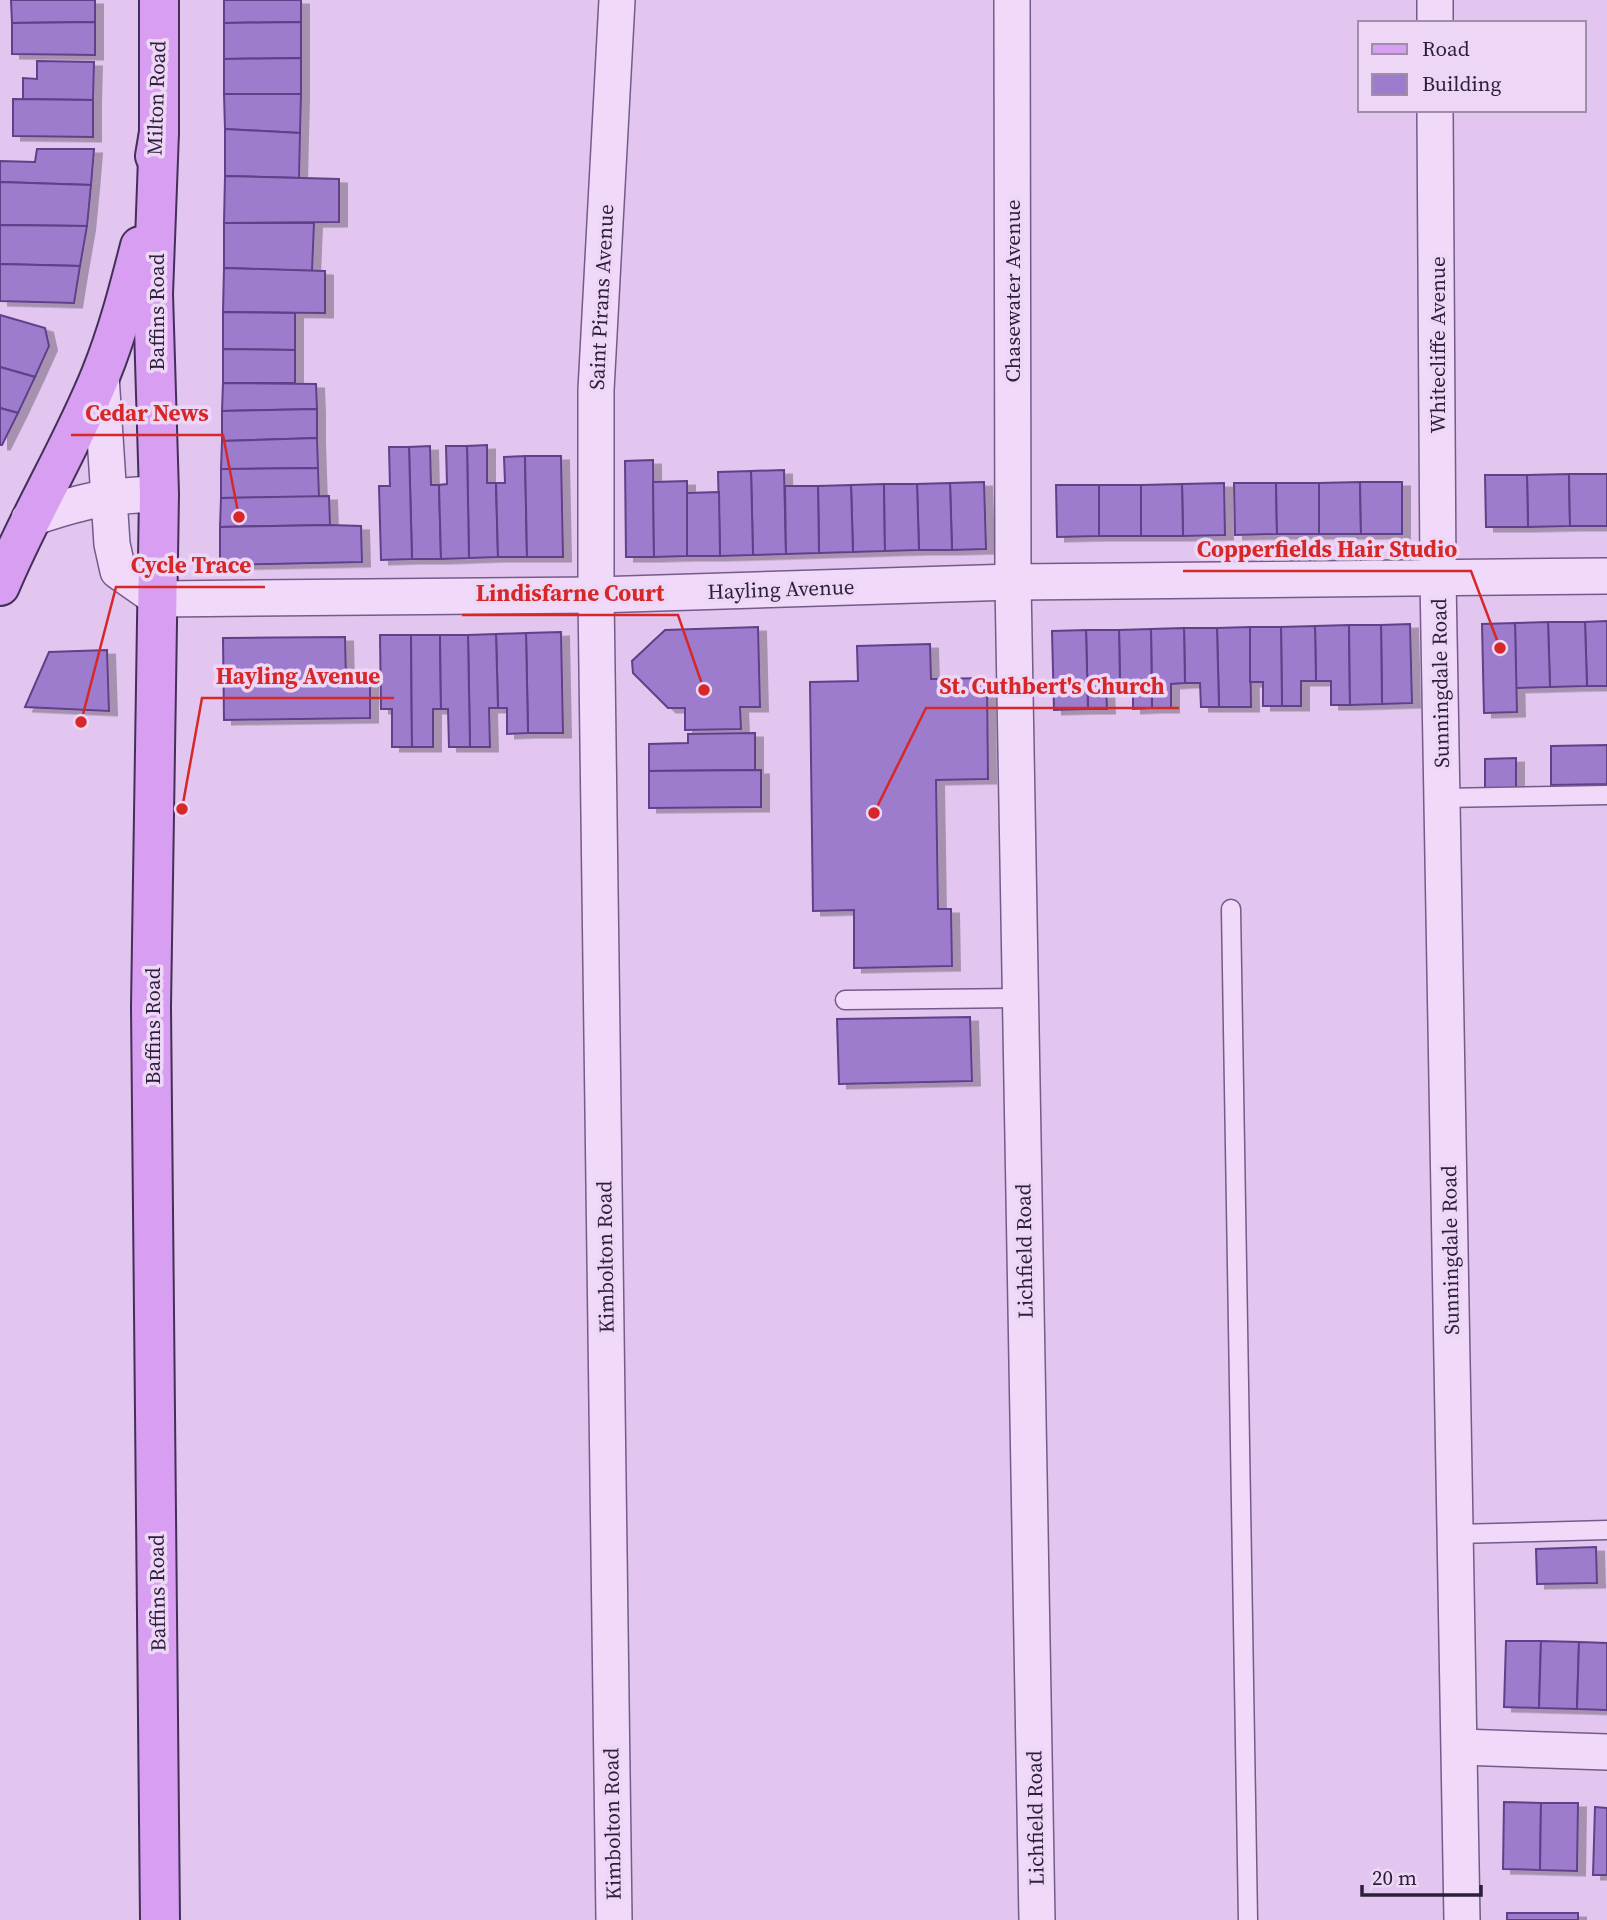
<svg xmlns="http://www.w3.org/2000/svg" width="1607" height="1920" font-family="'Source Serif 4',serif">
<style>
.building{fill:#9e7ccd;stroke:#5e4189;stroke-width:2;filter:url(#shadow)}
.lines{fill:none;stroke-linecap:round;stroke-linejoin:round}
.service-casing{stroke:#745b8a;stroke-width:21}
.minor-casing{stroke:#745b8a;stroke-width:38}
.primary-casing{stroke:#433058;stroke-width:42}
.service{stroke:#f0d9f9;stroke-width:18}
.minor{stroke:#f0d9f9;stroke-width:35}
.primary{stroke:#d89ef1;stroke-width:38}
.labels{text-anchor:middle;dominant-baseline:central;stroke-width:7;stroke-linejoin:round;paint-order:stroke}
.street-label{font-size:21px;fill:#2c1f3a;stroke:#edd6f6}
.leader{fill:none;stroke:#d62828;stroke-width:2.5}
.callout-dot{fill:#d62828;stroke:#edd6f6;stroke-width:2.5}
.callout-label{font-size:23px;text-anchor:middle;font-weight:bold;fill:#d62828;stroke:#edd6f6;stroke-width:7;stroke-linejoin:round;paint-order:stroke}
</style>
<defs>
<filter id="shadow"><feDropShadow dx="8" dy="4.5" stdDeviation="0" flood-color="#0004"/></filter>
</defs>
<rect width="100%" height="100%" fill="#e3c6ef"/>
<g class="building">
<path d="M11 0H95V22L12 23Z"/>
<path d="M224 0H301V22L224 23Z"/>
<path d="M95 22V55L12 54V23Z"/>
<path d="M301 22V58L224 59V23Z"/>
<path d="M301 58V94H224V59Z"/>
<path d="M37 61 94 62 93 100 23 99V78L37 79Z"/>
<path d="M224 94H301L300 133 225 129Z"/>
<path d="M13 99 93 100V137L13 136Z"/>
<path d="M225 129 300 133 299 178 225 176Z"/>
<path d="M37 149H94L91 185 0 182V161L35 162Z"/>
<path d="M225 176 339 179V222L224 223Z"/>
<path d="M0 182 91 185 87 226 0 225Z"/>
<path d="M224 223H314L312 271 224 268Z"/>
<path d="M0 225 87 226 80 266 0 264Z"/>
<path d="M0 264 80 266 74 303 0 301Z"/>
<path d="M224 268 325 271V313L223 312Z"/>
<path d="M223 312 295 313V350L223 349Z"/>
<path d="M0 315 45 328 49 346 35 377 0 367Z"/>
<path d="M223 349 295 350V383H223Z"/>
<path d="M0 367 35 377 18 413 0 408Z"/>
<path d="M223 383 316 384 317 409 222 411Z"/>
<path d="M0 408 18 413 2 445H0Z"/>
<path d="M317 409V438L222 441V411Z"/>
<path d="M317 438 318 468 221 469 222 441Z"/>
<path d="M487 445V483H496L498 557 469 558 467 446Z"/>
<path d="M430 446 431 485H439L441 559H412L409 447Z"/>
<path d="M446 446H467L469 558 441 559 439 485 447 484Z"/>
<path d="M389 447H409L412 559 381 560 379 486H390Z"/>
<path d="M525 456 527 557H498L496 483H505L504 457Z"/>
<path d="M525 456H561L563 557H527Z"/>
<path d="M653 460 654 557H626L625 461Z"/>
<path d="M318 468 319 497 221 498V469Z"/>
<path d="M784 470 786 554 753 555 751 471Z"/>
<path d="M751 471 753 555 720 556 718 472Z"/>
<path d="M1569 474 1570 526 1528 527 1527 475Z"/>
<path d="M1569 474H1607V526H1570Z"/>
<path d="M1485 475H1527L1528 527H1486Z"/>
<path d="M687 481V556L654 557 653 482Z"/>
<path d="M984 482 986 549 952 550 950 483Z"/>
<path d="M1360 482 1361 534H1319V483Z"/>
<path d="M1360 482H1402V534H1361Z"/>
<path d="M950 483 952 550H919L917 484Z"/>
<path d="M1224 483 1225 535 1183 536 1182 484Z"/>
<path d="M1234 483H1276L1277 534 1235 535Z"/>
<path d="M1276 483H1319V534H1277Z"/>
<path d="M884 484 885 551 853 552 851 485Z"/>
<path d="M884 484H917L919 550 885 551Z"/>
<path d="M1182 484 1183 536H1141V485Z"/>
<path d="M851 485 853 552 819 553 818 486Z"/>
<path d="M1056 485H1099V536L1057 537Z"/>
<rect x="1099" y="485" width="42" height="51"/>
<path d="M785 486H818L819 553 786 554Z"/>
<path d="M719 492 720 556H687V493Z"/>
<path d="M329 496 330 525 220 527 221 498Z"/>
<path d="M330 525 361 526 362 562 220 565V527Z"/>
<path d="M1607 621V686H1587L1585 622Z"/>
<path d="M1548 622H1585L1587 686 1550 687Z"/>
<path d="M1548 622 1550 687 1516 688 1515 623Z"/>
<path d="M1515 623 1517 712 1484 713 1482 624Z"/>
<path d="M1410 624 1412 703 1382 704 1381 625Z"/>
<path d="M1349 625 1350 705H1331V681H1316L1315 626Z"/>
<path d="M1349 625H1381L1382 704 1350 705Z"/>
<path d="M1315 626 1316 681H1301V706H1282L1281 627Z"/>
<path d="M758 627 760 707H740L741 729 685 730V708H668L633 673 632 661 665 630Z"/>
<path d="M1250 627 1251 707H1219L1217 628Z"/>
<path d="M1250 627H1281L1282 706H1263V682H1250Z"/>
<path d="M1184 628H1217L1219 707H1201L1200 683H1185Z"/>
<path d="M1184 628 1185 683 1171 684V708H1152L1151 629Z"/>
<path d="M1151 629 1152 708 1133 709V684H1120L1119 630Z"/>
<path d="M1086 630H1119L1120 684 1106 685 1107 709H1088Z"/>
<path d="M1086 630 1088 709 1054 710 1052 631Z"/>
<path d="M561 632 563 733H528L526 633Z"/>
<path d="M526 633 528 733 507 734V708H498L496 634Z"/>
<path d="M496 634 498 708H489L490 747H470L468 635Z"/>
<path d="M380 635H411L412 747H392V709H381Z"/>
<path d="M411 635H440L441 709H433V747H412Z"/>
<path d="M440 635H468L470 747H449L448 709H441Z"/>
<path d="M345 637 346 680H370V718L224 720 223 638Z"/>
<path d="M930 644 931 679 987 678 988 779 936 780 938 909H951L952 966 854 968V910L813 911 810 682 858 681 857 646Z"/>
<path d="M107 650 109 711 25 707 49 652Z"/>
<path d="M755 733V770L649 771V744L688 743V734Z"/>
<path d="M1607 745V784L1551 785V746Z"/>
<path d="M1516 758V788H1485V759Z"/>
<path d="M761 770V807L649 808V771Z"/>
<path d="M970 1017 972 1081 839 1084 837 1019Z"/>
<path d="M1596 1547 1597 1583 1537 1584 1536 1549Z"/>
<path d="M1506 1641H1541L1539 1708 1504 1707Z"/>
<path d="M1541 1641 1579 1642 1577 1709 1539 1708Z"/>
<path d="M1579 1642 1607 1643V1710L1577 1709Z"/>
<path d="M1504 1802 1541 1803 1540 1870 1503 1869Z"/>
<path d="M1541 1803H1578L1577 1871 1540 1870Z"/>
<path d="M1595 1807 1607 1808V1875H1593Z"/>
<rect x="1507" y="1913" width="71" height="7"/>
</g>
<g class="lines">
<g class="service-casing">
<g id="service">
<path d="M1442 798 1607 795"/>
<path d="M1231 909 1248 1920"/>
<path d="M845 1000 1020 998"/>
<path d="M1456 1534 1607 1530"/>
</g>
</g>
<g class="minor-casing">
<g id="minor">
<path d="M1012 0 1013 582 1037 1920"/>
<path d="M1435 0V23"/>
<path d="M1435 110 1438 579 1462 1920"/>
<path d="M101 376 112 544 118 571 158 599 596 595 1013 582 1607 576"/>
<path d="M29 519C78 502 107 495 159 494"/>
<path d="M1460 1747 1607 1752"/>
<path d="M614 1920 596 595V390L617 0"/>
</g>
</g>
<g class="primary-casing">
<g id="primary">
<path d="M159 132 153 294 159 494 151 1007 160 1920"/>
<path d="M155 156 159 132V0"/>
<path d="M0 586C30 514 72 446 101 374 118 332 129 289 140 246"/>
</g>
</g>
<use href="#service" class="service"/>
<use href="#minor" class="minor"/>
<use href="#primary" class="primary"/>
</g>
<g class="labels">
<g class="street-label">
<text transform="translate(156 98) rotate(-88)">Milton Road</text>
<text transform="translate(1012 291) rotate(-90)">Chasewater Avenue</text>
<text transform="translate(601 297) rotate(-87)">Saint Pirans Avenue</text>
<text transform="translate(156 312) rotate(-90)">Baffins Road</text>
<text transform="translate(1437 345) rotate(-90)">Whitecliffe Avenue</text>
<text transform="translate(781 589) rotate(-2)">Hayling Avenue</text>
<text transform="translate(1440 683) rotate(-91)">Sunningdale Road</text>
<text transform="translate(152 1026) rotate(-90)">Baffins Road</text>
<text transform="translate(1450 1250) rotate(-91)">Sunningdale Road</text>
<text transform="translate(1024 1251) rotate(-91)">Lichfield Road</text>
<text transform="translate(605 1257) rotate(-91)">Kimbolton Road</text>
<text transform="translate(157 1593) rotate(-91)">Baffins Road</text>
<text transform="translate(1035 1818) rotate(-91)">Lichfield Road</text>
<text transform="translate(612 1824) rotate(-91)">Kimbolton Road</text>
</g>
</g>
<path class="leader" d="M239 517L223 435H71M1500 648L1471 571H1183M81 722L116 587H265M704 690L678 615H462M182 809L202 698H394M874 813L926 708H1179"/>
<g class="callout-dot">
<circle cx="239" cy="517" r="7"/>
<circle cx="1500" cy="648" r="7"/>
<circle cx="81" cy="722" r="7"/>
<circle cx="704" cy="690" r="7"/>
<circle cx="182" cy="809" r="7"/>
<circle cx="874" cy="813" r="7"/>
</g>
<g class="callout-label">
<text x="147" y="421">Cedar News</text>
<text x="1327" y="557">Copperfields Hair Studio</text>
<text x="191" y="573">Cycle Trace</text>
<text x="570" y="601">Lindisfarne Court</text>
<text x="298" y="684">Hayling Avenue</text>
<text x="1052" y="694">St. Cuthbert's Church</text>
</g>
<rect x="1358" y="21" width="228" height="91" fill="#edd6f6" stroke="#a08dab" stroke-width="2"/>
<rect x="1372" y="44" width="35" height="10" fill="#d89ef1" stroke="#a08dab" stroke-width="2"/>
<text x="1422" y="56" font-size="21" fill="#2c1f3a">Road</text>
<rect x="1372" y="74" width="35" height="21" fill="#9e7ccd" stroke="#a08dab" stroke-width="2"/>
<text x="1422" y="91" font-size="21" fill="#2c1f3a">Building</text>
<path d="M1362 1885v10h119v-10" fill="none" stroke="#2c1f3a" stroke-width="3.5"/>
<text x="1372" y="1885" font-size="21" fill="#2c1f3a" stroke="#edd6f6" stroke-width="5" paint-order="stroke">20 m</text>
</svg>
